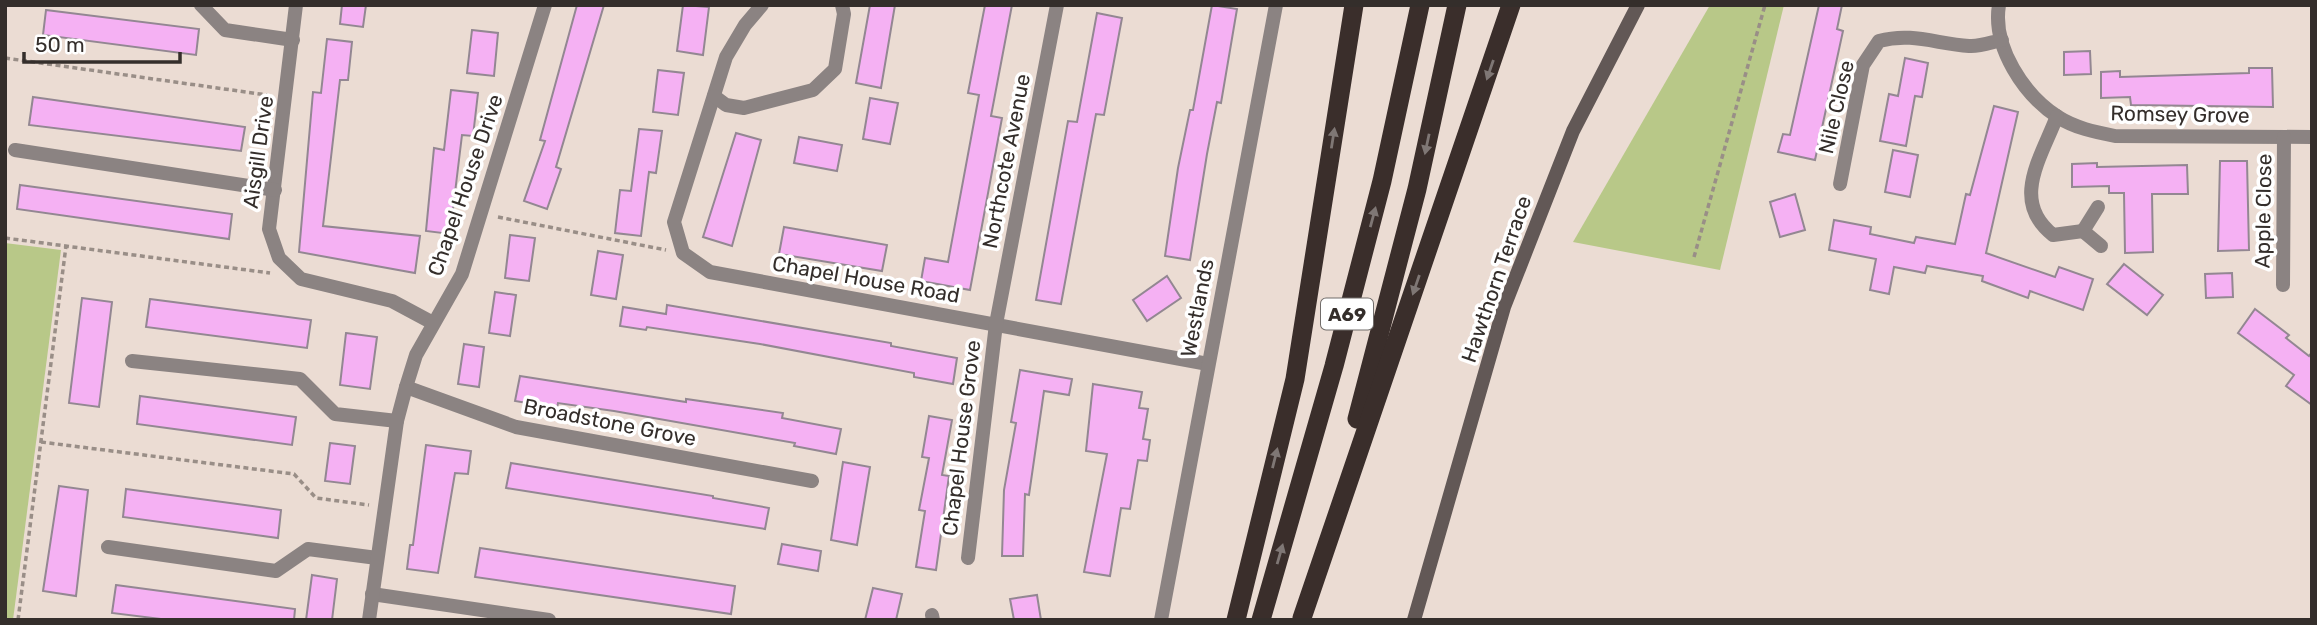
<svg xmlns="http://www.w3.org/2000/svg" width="2317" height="625" font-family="Rubik,sans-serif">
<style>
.green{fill:#b8c888}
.building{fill:#f5b1f3;stroke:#938792;stroke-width:2}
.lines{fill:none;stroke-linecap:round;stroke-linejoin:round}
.path{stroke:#998e87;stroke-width:3.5;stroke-dasharray:5 3.5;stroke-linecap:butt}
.minor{stroke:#8b8382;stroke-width:14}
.secondary{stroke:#625856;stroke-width:14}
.trunk{stroke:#3a2e2b;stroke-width:19}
.oneway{fill:#7f7775}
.labels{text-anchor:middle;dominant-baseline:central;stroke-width:7;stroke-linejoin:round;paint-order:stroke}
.shield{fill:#fff;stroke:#716d6b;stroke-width:2}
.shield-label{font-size:19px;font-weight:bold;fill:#342e2b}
.street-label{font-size:21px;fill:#342e2b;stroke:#fff}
</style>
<rect width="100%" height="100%" fill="#ebdcd3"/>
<g class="green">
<path d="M1710 5H1784L1720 270 1573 242Z"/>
<path d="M5 243 61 250 13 620 5 619Z"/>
</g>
<g class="building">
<path d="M342 5H366L363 27 340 24Z"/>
<path d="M577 5H604L556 167 561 169 547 209 524 201 545 141 540 140Z"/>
<path d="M683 5 709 7 703 55 677 51Z"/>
<path d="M870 5H895L881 88 856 83Z"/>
<path d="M985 5H1012L991 116 1002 118 970 290 921 281 925 258 948 262 979 95 968 93Z"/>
<path d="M1212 5 1237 9 1221 103 1217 102 1207 154 1190 260 1165 256 1178 168 1190 110H1193Z"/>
<path d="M1819 5H1842L1837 29 1843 31 1815 160 1778 152 1783 134 1790 135Z"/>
<path d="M46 10 199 29 196 55 43 35Z"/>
<path d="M1097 13 1122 18 1104 115 1096 114 1061 304 1036 300 1068 121 1077 122Z"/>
<path d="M472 30 498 33 494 76 467 73Z"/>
<path d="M327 39 352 42 348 80H340L323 226 420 236 415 273 299 252 313 92 321 93Z"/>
<path d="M2090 51 2091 74 2064 75V52Z"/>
<path d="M1905 58 1928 63 1922 97 1915 96 1906 146 1880 141 1889 94 1898 96Z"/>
<path d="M2249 68H2272L2273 107 2131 105 2130 97 2101 98V72L2120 71V77L2249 73Z"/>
<path d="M658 70 684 73 678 115 653 112Z"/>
<path d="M451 90 478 93 473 136 462 135 450 234 426 231 434 148 444 150Z"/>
<path d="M33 97 245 127 241 151 29 125Z"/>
<path d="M870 98 898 103 890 144 863 139Z"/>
<path d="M1994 106 2018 112 1986 253 2055 277 2059 267 2093 279 2083 310 2030 291 2028 298 1982 281 1983 276 1927 266 1925 273 1894 267 1889 294 1870 290 1876 259 1829 250 1834 220 1871 227 1870 234 1914 243 1916 237 1955 244 1966 194 1970 195Z"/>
<path d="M639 129 662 131 656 173 649 172 641 236 615 233 620 190 631 191Z"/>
<path d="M736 133 761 140 732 246 703 237Z"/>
<path d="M799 137 842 145 837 171 794 163Z"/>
<path d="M1893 150 1918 155 1910 197 1885 192Z"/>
<path d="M2220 161H2247L2249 250 2218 251Z"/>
<path d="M2097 163V167L2187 165 2188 194H2152L2153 252 2125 253 2124 193H2109V186L2072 187V164Z"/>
<path d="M20 185 232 214 229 239 17 209Z"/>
<path d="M1795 194 1805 230 1780 237 1770 202Z"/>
<path d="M784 227 887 245 882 271 779 254Z"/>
<path d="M510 235 535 238 529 281 505 278Z"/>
<path d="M598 251 623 255 616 299 591 295Z"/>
<path d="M2124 264 2163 295 2147 315 2107 284Z"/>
<path d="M2232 273 2233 297 2206 298 2205 274Z"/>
<path d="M1167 276 1181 298 1147 321 1133 300Z"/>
<path d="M495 292 516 295 510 336 489 333Z"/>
<path d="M82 298 112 302 99 407 69 403Z"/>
<path d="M150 299 311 320 307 348 146 327Z"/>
<path d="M667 305 891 343V346L957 358 953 384 914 377V373L760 344 647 327 646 330 620 326 623 307 666 314Z"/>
<path d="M2255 309 2289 335 2286 338 2309 356 2312 352V405L2286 386 2294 375 2238 333Z"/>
<path d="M346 333 377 337 370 389 340 385Z"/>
<path d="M464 344 484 347 479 387 458 384Z"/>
<path d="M1020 370 1072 379 1069 395 1044 391 1029 495 1025 494 1023 556H1002L1004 490 1016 423 1011 422Z"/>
<path d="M520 376 686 402V399L783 413 782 418 841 429 836 454 794 446 795 443 614 411 558 403 557 408 515 401Z"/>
<path d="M1093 384 1142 392 1139 408 1148 409 1143 439 1150 440 1147 461 1138 460 1130 509 1121 508 1110 576 1084 572 1107 454 1086 451Z"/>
<path d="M140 396 296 417 292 445 137 424Z"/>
<path d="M929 416 952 420 942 475 949 476 936 570 916 567 925 511 919 510 929 458 922 457Z"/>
<path d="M330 443 355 446 350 484 325 481Z"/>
<path d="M426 445 471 451 468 474 455 473 438 573 407 569 410 545H413Z"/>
<path d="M843 462 870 467 857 545 831 540Z"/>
<path d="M511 463 713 496V498L769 508 765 529 506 488Z"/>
<path d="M59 486 88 490 76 596 43 591Z"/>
<path d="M126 489 281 510 278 538 123 517Z"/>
<path d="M782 544 821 551 818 571 778 564Z"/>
<path d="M480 548 735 586 731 614 475 577Z"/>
<path d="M312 575 337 579 332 620H306Z"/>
<path d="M116 585 295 609 294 620H169L112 613Z"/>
<path d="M873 588 902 594 896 620H865Z"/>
<path d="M1037 595 1041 620H1014L1010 599Z"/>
</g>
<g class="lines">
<g class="path">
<path d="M5 58 267 95"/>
<path d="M498 217 666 250"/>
<path d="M5 238 270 273"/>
<path d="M1694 257 1765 5"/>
<path d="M41 442 294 474 316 498 369 505"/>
<path d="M18 620 66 246"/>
</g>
<g class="minor">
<path d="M201 5 225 30 293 40"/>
<path d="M296 5 269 229 279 258 301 279 392 301 433 323"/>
<path d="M762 5 745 25 726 57 674 222 683 253 710 272 1208 364"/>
<path d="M1999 5C1992 47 2024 95 2058 117 2075 128 2095 132 2115 136L2312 137"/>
<path d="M714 96 726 105 744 108 813 90 835 69 844 14 842 5"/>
<path d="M2057 116C2041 158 2010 201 2053 235L2083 231"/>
<path d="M15 150 275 190"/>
<path d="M1840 184 1863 65 1879 41C1912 32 1937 44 1969 46 1980 47 1992 42 2002 40"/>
<path d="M2098 207 2083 231 2101 246"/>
<path d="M2283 285 2284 137"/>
<path d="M132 361 300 379 335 414 397 421"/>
<path d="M406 387 516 427 812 481"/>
<path d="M108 547 276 571 308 549 377 558"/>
<path d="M968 558 996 324 1057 5"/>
<path d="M372 594 549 620"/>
<path d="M932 615 933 620"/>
<path d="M369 620 397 421 406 387 416 355 462 274 545 5"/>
<path d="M1161 620 1276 5"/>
</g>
<path class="secondary" d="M1414 620 1504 307 1573 131 1638 5"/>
<g class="trunk">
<path d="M1357 419 1417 189 1457 5"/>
<path d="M1302 618 1511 5"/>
<path d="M1236 620 1295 379 1354 5"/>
<path d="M1261 620 1334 366 1382 181 1420 5"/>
</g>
</g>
<defs><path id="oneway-solid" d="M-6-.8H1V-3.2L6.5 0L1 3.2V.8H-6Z" transform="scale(1.75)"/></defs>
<g class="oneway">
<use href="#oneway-solid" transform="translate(1490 70) rotate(109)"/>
<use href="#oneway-solid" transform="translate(1333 138) rotate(-81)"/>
<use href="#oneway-solid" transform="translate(1427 144) rotate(102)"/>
<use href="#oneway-solid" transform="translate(1373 217) rotate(-75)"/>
<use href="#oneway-solid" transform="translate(1416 285) rotate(109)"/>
<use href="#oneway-solid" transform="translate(1275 458) rotate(-76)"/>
<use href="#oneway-solid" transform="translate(1280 554) rotate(-74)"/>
</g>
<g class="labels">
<rect class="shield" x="1321" y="298.5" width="52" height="31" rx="5"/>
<g class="shield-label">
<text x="1347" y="314">A69</text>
</g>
<g class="street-label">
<text transform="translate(1836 107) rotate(-77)">Nile Close</text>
<text transform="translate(2180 114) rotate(1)">Romsey Grove</text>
<text transform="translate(258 152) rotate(-82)">Aisgill Drive</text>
<text transform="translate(1006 161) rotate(-79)">Northcote Avenue</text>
<text transform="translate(465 185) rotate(-71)">Chapel House Drive</text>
<text transform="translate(2263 211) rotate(-89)">Apple Close</text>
<text transform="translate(866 279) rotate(10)">Chapel House Road</text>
<text transform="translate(1496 279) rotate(-71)">Hawthorn Terrace</text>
<text transform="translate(1197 308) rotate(-79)">Westlands</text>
<text transform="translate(610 422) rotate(11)">Broadstone Grove</text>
<text transform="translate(961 438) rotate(-83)">Chapel House Grove</text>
</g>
</g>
<rect width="2317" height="625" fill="none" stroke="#342e2b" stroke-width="14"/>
<path d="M24 52v10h156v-10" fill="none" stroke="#342e2b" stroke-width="3.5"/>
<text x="35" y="52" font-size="21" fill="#342e2b" stroke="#ffffff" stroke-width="5" paint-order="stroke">50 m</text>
</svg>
